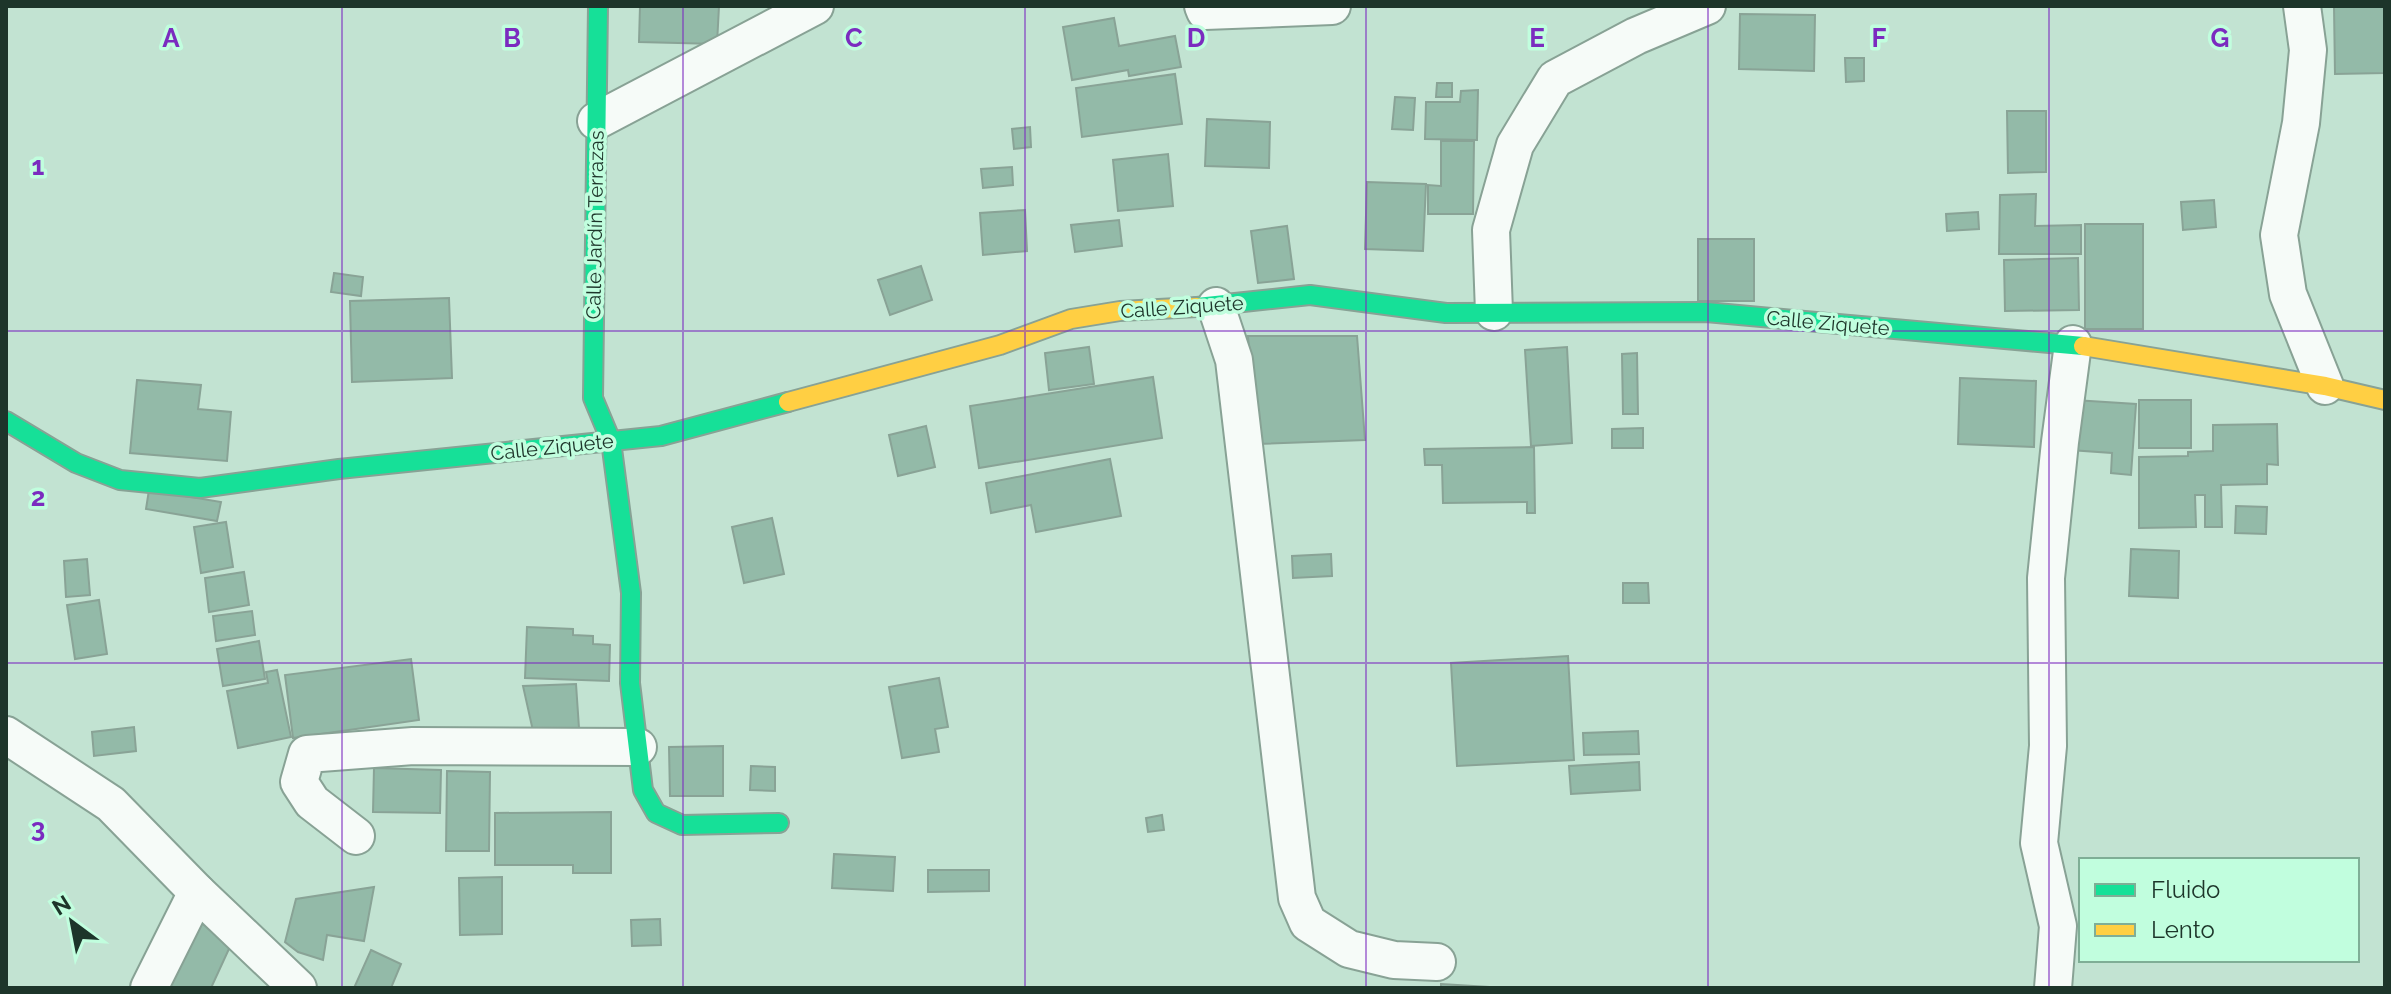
<svg xmlns="http://www.w3.org/2000/svg" width="2391" height="994" font-family="Raleway,sans-serif">
<style>
.building{fill:#93baa8;stroke:#89a396;stroke-width:2}
.lines{fill:none;stroke-linecap:round;stroke-linejoin:round}
.street-casing{stroke:#88a295;stroke-width:40}
.fast-casing{stroke:#88a295;stroke-width:22}
.slow-casing{stroke:#88a295;stroke-width:22}
.street{stroke:#f6fbf8;stroke-width:36}
.fast{stroke:#16e098;stroke-width:18}
.slow{stroke:#ffcf43;stroke-width:18}
.grid{fill:none;stroke:#7b2cbf;stroke-width:2;stroke-opacity:0.55}
.labels{text-anchor:middle;dominant-baseline:central;stroke-width:7;stroke-linejoin:round;paint-order:stroke}
.street-label{font-size:20px;fill:#1d352a;stroke:#c1fede}
.grid-label{font-size:26px;text-anchor:middle;font-weight:bold;fill:#7b2cbf;stroke:#c1fede;stroke-width:7;stroke-linejoin:round;paint-order:stroke}
</style>
<rect width="100%" height="100%" fill="#c2e3d2"/>
<g class="building">
<path d="M640 6H719L717 44 639 42Z"/>
<path d="M2334 6H2385V73L2335 74Z"/>
<path d="M1740 14 1815 15 1814 71 1739 69Z"/>
<path d="M1114 18 1119 46 1175 36 1181 67 1129 76 1128 70 1072 80 1063 27Z"/>
<path d="M1845 58H1864V81L1846 82Z"/>
<path d="M1175 74 1182 124 1082 137 1076 88Z"/>
<path d="M1437 83H1452V97H1436Z"/>
<path d="M1478 90 1477 140 1425 139 1426 102H1460L1461 91Z"/>
<path d="M1395 97 1415 98 1413 130 1392 129Z"/>
<path d="M2007 111H2046V172L2008 173Z"/>
<path d="M1207 119 1270 122 1269 168 1205 166Z"/>
<path d="M1030 127 1031 147 1014 149 1012 129Z"/>
<path d="M1441 141H1474L1473 214H1428V185L1441 186Z"/>
<path d="M1168 154 1173 206 1118 211 1113 160Z"/>
<path d="M1012 167 1013 185 983 188 981 169Z"/>
<path d="M1367 182 1426 184 1423 251 1365 249Z"/>
<path d="M2036 194 2035 226 2081 225V254H1999L2000 195Z"/>
<path d="M2214 200 2216 227 2183 230 2181 202Z"/>
<path d="M1025 210 1027 251 983 255 980 213Z"/>
<path d="M1978 212 1979 229 1947 231 1946 214Z"/>
<path d="M1119 220 1122 246 1075 252 1071 225Z"/>
<rect x="2085" y="224" width="58" height="105"/>
<path d="M1287 226 1294 279 1258 283 1251 231Z"/>
<rect x="1698" y="239" width="56" height="62"/>
<path d="M2078 258 2079 310 2005 311 2004 260Z"/>
<path d="M921 266 932 300 890 315 878 280Z"/>
<path d="M334 273 363 277 361 296 331 292Z"/>
<path d="M449 298 452 378 352 382 350 301Z"/>
<path d="M1248 336H1357L1365 440 1257 444Z"/>
<path d="M1089 347 1094 384 1049 390 1045 353Z"/>
<path d="M1567 347 1572 443 1531 446 1525 350Z"/>
<path d="M1637 353 1638 414H1623L1622 354Z"/>
<path d="M1153 377 1162 438 979 468 970 406Z"/>
<path d="M1960 378 2036 381 2034 447 1958 444Z"/>
<path d="M137 380 201 385 198 409 231 412 227 461 130 453Z"/>
<path d="M2074 400 2136 404 2131 475 2111 473 2112 453 2070 450Z"/>
<rect x="2139" y="400" width="52" height="48"/>
<path d="M2277 424 2278 465 2267 464V484L2221 485 2222 527H2205V495H2195L2196 527 2139 528V457L2188 456V452L2213 451V425Z"/>
<path d="M926 426 935 467 898 476 889 435Z"/>
<path d="M1643 428V448H1612V429Z"/>
<path d="M1534 447 1535 513H1527V502L1443 503 1442 465H1425L1424 449Z"/>
<path d="M1110 459 1121 516 1036 532 1031 505 991 513 986 483Z"/>
<path d="M149 490 221 502 217 521 146 509Z"/>
<path d="M2236 506 2267 507 2266 534 2235 533Z"/>
<path d="M772 518 784 574 744 583 732 527Z"/>
<path d="M226 522 233 567 201 573 194 527Z"/>
<path d="M2131 549 2179 551 2178 598 2129 596Z"/>
<path d="M1331 554 1332 576 1293 578 1292 556Z"/>
<path d="M87 559 90 595 66 597 64 561Z"/>
<path d="M244 572 249 605 209 612 205 578Z"/>
<path d="M1623 583H1648L1649 603H1623Z"/>
<path d="M99 600 107 654 75 659 67 605Z"/>
<path d="M252 611 255 635 216 641 213 616Z"/>
<path d="M527 627 573 629V635L593 636V644L610 645 609 681 525 678Z"/>
<path d="M259 641 265 679 223 686 217 649Z"/>
<path d="M1568 656 1574 760 1457 766 1451 663Z"/>
<path d="M411 659 419 720 293 738 285 675Z"/>
<path d="M277 670 291 737 238 748 227 691 268 683 266 672Z"/>
<path d="M939 678 948 727 935 729 939 752 902 758 889 687Z"/>
<path d="M576 684 579 728 533 731 523 686Z"/>
<path d="M134 727 136 751 94 756 92 732Z"/>
<path d="M1638 731 1639 754 1584 755 1583 733Z"/>
<path d="M723 746V796H670L669 747Z"/>
<path d="M1639 762 1640 790 1571 794 1569 766Z"/>
<path d="M751 766 775 767V791L750 790Z"/>
<path d="M374 768 441 770 440 813 373 812Z"/>
<path d="M447 771 490 772 489 851H446Z"/>
<path d="M611 812V873H573V865H495V813Z"/>
<path d="M1162 815 1164 830 1148 832 1146 818Z"/>
<path d="M834 854 895 857 893 891 832 888Z"/>
<path d="M928 870H989V891L928 892Z"/>
<path d="M502 877V934L460 935 459 878Z"/>
<path d="M374 887 364 941 327 935 323 960 298 952 285 942 296 899Z"/>
<path d="M660 919 661 945 632 946 631 920Z"/>
<path d="M196 921 234 938 211 988H166Z"/>
<path d="M371 950 401 964 391 988H354Z"/>
<path d="M1441 984 1506 988H1441Z"/>
</g>
<g class="lines">
<g class="street-casing">
<g id="street">
<path d="M1203 6 1205 11 1332 6"/>
<path d="M2302 6 2308 50 2301 123 2279 235 2288 294 2325 386"/>
<path d="M596 121 815 6"/>
<path d="M1216 306 1234 360 1297 898 1308 923 1349 949 1394 960 1437 962"/>
<path d="M1494 312 1491 230 1515 145 1555 79 1636 36 1707 6"/>
<path d="M6 735 111 804 197 892 298 988"/>
<path d="M356 836 312 802 299 782 307 754 413 746 638 747"/>
<path d="M149 988 197 892"/>
<path d="M2053 988 2058 926 2039 843 2048 746 2046 578 2060 442 2073 344"/>
</g>
</g>
<g class="fast-casing">
<g id="fast">
<path d="M598 6 593 398 611 441 631 593 630 683 643 790 656 813 682 825 779 823"/>
<path d="M1197 307 1310 295 1446 313 1706 312 2083 346"/>
<path d="M6 421 76 463 120 480 200 488 339 469 661 436 788 402"/>
</g>
</g>
<g class="slow-casing">
<g id="slow">
<path d="M2083 346 2325 386 2385 400"/>
<path d="M788 402 1000 345 1071 319 1120 311 1197 307"/>
</g>
</g>
<use href="#street" class="street"/>
<use href="#fast" class="fast"/>
<use href="#slow" class="slow"/>
</g>
<path class="grid" d="M342 6V988M683 6V988M1025 6V988M1366 6V988M1708 6V988M2049 6V988M6 331H2385M6 663H2385"/>
<g class="labels">
<g class="street-label">
<text transform="translate(595 225) rotate(-89)">Calle Jardín Terrazas</text>
<text transform="translate(1182 307) rotate(-4)">Calle Ziquete</text>
<text transform="translate(1828 323) rotate(5)">Calle Ziquete</text>
<text transform="translate(552 447) rotate(-6)">Calle Ziquete</text>
</g>
</g>
<g class="grid-label">
<text x="171" y="47">A</text>
<text x="512" y="47">B</text>
<text x="854" y="47">C</text>
<text x="1196" y="47">D</text>
<text x="1537" y="47">E</text>
<text x="1879" y="47">F</text>
<text x="2220" y="47">G</text>
<text x="38" y="175">1</text>
<text x="38" y="506">2</text>
<text x="38" y="837">3</text>
</g>
<rect width="2391" height="994" fill="none" stroke="#1d352a" stroke-width="16"/>
<rect x="2079" y="858" width="280" height="104" fill="#c1fede" stroke="#7fae96" stroke-width="2"/>
<rect x="2095" y="884" width="40" height="12" fill="#16e098" stroke="#7fae96" stroke-width="2"/>
<text x="2151" y="898" font-size="24" fill="#1d352a">Fluido</text>
<rect x="2095" y="924" width="40" height="12" fill="#ffcf43" stroke="#7fae96" stroke-width="2"/>
<text x="2151" y="938" font-size="24" fill="#1d352a">Lento</text>
<g transform="translate(72 922) rotate(328)" stroke="#c1fede" stroke-width="6" paint-order="stroke">
<path d="M0-6L14 30L0 20L-14 30Z" fill="#1d352a"/>
<text y="-12" font-size="22" font-weight="bold" text-anchor="middle" fill="#1d352a">N</text>
</g>
</svg>
